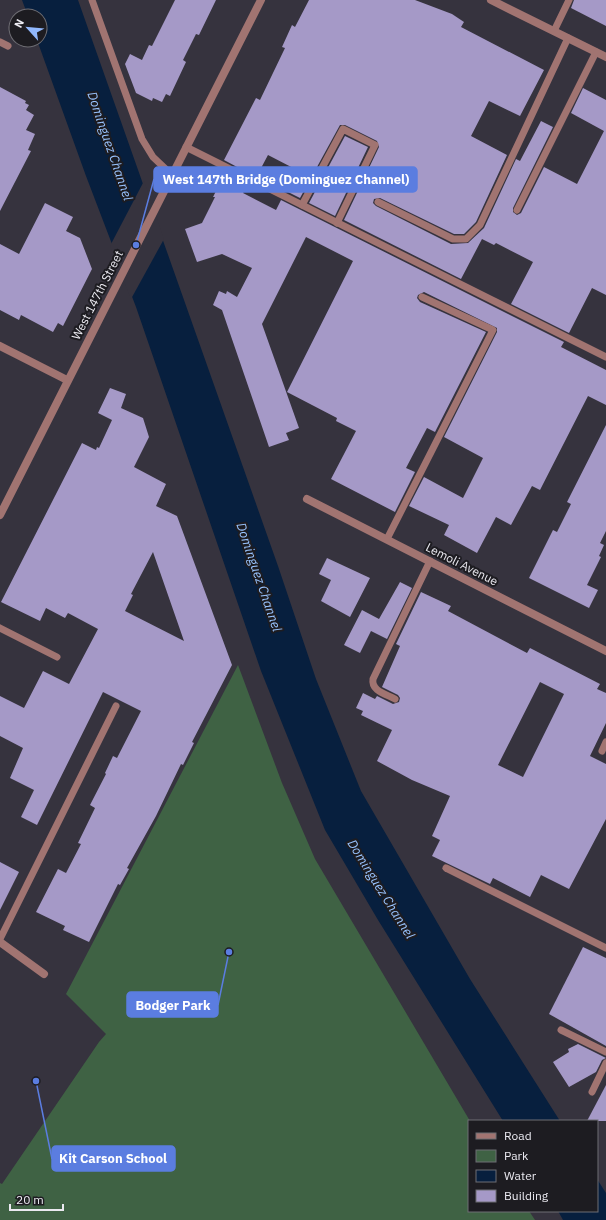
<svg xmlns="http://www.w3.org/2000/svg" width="606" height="1220" font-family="'IBM Plex Sans',sans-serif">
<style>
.green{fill:#3f6244}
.water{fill:#071f3e}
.pier{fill:#36333e}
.building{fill:#a599c7;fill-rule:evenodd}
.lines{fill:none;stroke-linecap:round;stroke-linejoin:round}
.service{stroke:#a17471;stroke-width:7}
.minor{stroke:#a17471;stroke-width:8}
.tertiary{stroke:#a17471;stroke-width:8}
.labels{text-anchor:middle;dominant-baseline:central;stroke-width:4;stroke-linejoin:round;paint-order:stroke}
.street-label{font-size:12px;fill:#ebeaf1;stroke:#1d1c21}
.water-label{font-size:13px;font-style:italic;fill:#98c3fe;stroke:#1d1c21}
.leader{fill:none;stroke:#5b7de0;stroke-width:1.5}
.callout-dot{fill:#5b7de0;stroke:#1d1c21;stroke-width:1.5}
.callout{fill:#5b7de0;stroke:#5b7de0;stroke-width:1.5}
.callout-label{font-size:13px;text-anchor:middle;font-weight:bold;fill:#fff}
</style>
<rect width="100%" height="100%" fill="#36333e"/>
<path class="green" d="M238 665 282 783 315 859 470 1121 469 1211H529L535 1220H0V1183L2 1184 99 1042 106 1034 66 994Z"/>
<g class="water">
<path d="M22 0H78L278 566 316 679 361 791 470 979 560 1121H503L378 920 325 830 261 671 136 307 86 176 37 40H40V16H28Z"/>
<path d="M597 1179 606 1193V1220H563L558 1211H597Z"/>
</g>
<path class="pier" d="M144 181 164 239 131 299 110 246Z"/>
<g class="building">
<path d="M175 0H216L199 35 196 34 183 60 186 62 170 96 166 94 162 102 153 98 152 101 136 93 125 64 130 54 142 60 149 45 152 46Z"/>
<path d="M309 0H415L452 14 464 22 461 27 544 70 520 116 489 101 471 136 507 155 476 222 464 234H454L380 198 374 199 373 203 376 206 451 244 468 243 484 228 516 159 520 161 541 121 553 127 513 208V212L517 215 521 213 544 167 577 184 604 131 571 113 583 88 606 100V295L592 288 569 333 511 304 533 262 496 243 494 245 482 239 461 279 344 220 379 147 377 141 345 125H340L300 198 286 191 297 170 268 155 260 170 256 167 252 175 224 160 256 98 260 100 285 48 282 47 292 25 295 27Z"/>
<path d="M574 0H606V26L571 8Z"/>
<path d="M0 87 26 101 25 103 29 105 26 110 34 115 26 130 35 134 28 150 31 151 0 211Z"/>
<path d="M345 136 368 147 335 216 309 203Z"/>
<path d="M219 169 248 183 243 193 276 210 281 200 564 342 561 347 606 370V405L588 396 540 490 532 486 511 525 496 517 477 553 444 535 449 525 409 506 424 477 463 498 483 458 444 437 497 332V328L424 292 418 295 417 298 420 302 486 332 435 432 427 428 406 468 415 472 395 512 331 479 356 431 336 421 337 418 287 392 353 261 306 237 262 324 299 428 286 433 289 440 269 447 222 310 213 305 219 291 226 294 227 291 237 297 252 268 222 254 197 262 185 229 202 223 215 197H213L216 191 210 187Z"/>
<path d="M45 203 73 217 66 231 80 238 92 269 63 326 58 323 53 332 21 315 19 320 0 310V244L19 254Z"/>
<path d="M110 388 126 394 121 408 143 418 149 437 134 467 166 484 156 506 177 516 232 665 192 742 194 743 183 765 181 764 156 816 127 868 129 869 120 885 118 884 89 942 63 930 65 926 36 912 58 869 66 873 81 844 78 843 95 808 90 805 106 774 105 773 113 756 117 758 141 711 103 692 37 825 21 817 34 790 10 778 23 748 0 736V696L24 708 43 671 69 684 98 629 68 613 65 618 46 608 40 621 1 602 82 443 96 450 97 447 99 448 112 420 98 413ZM153 552 184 641 125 611 133 595 131 594Z"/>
<path d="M606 425V531L600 543 604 545 599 556 601 557 587 585 598 590 589 608 529 578 553 530 557 532 571 504 567 502Z"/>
<path d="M327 558 370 578 350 617 321 601 331 580 319 574Z"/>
<path d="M400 582 412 588 387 639 371 631 360 653 344 645 362 610 379 619Z"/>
<path d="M421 592 451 606 448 611 527 653 530 648 600 684 597 689 606 693V723L590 756 606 764V819L569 889 541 875 530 897 493 878 490 884 432 856 440 840 432 836 450 796 412 780 377 761 392 730 361 715 363 711 356 708 363 693 375 699 377 696 393 704 399 702 400 698 398 695 382 687 400 646 396 644ZM540 682 564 694 523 777 498 765Z"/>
<path d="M0 862 19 872 0 910Z"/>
<path d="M583 947 606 958V1046L549 1014Z"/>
<path d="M578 1044 606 1058 602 1060 596 1072 569 1087 553 1062 569 1052 568 1049Z"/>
<path d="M606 1085V1121H587Z"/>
</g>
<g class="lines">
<g class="service">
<path d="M92 0 142 139 153 157 172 175"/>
<path d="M554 31 569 0"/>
<path d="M0 42 8 46"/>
<path d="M186 147 606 357"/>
<path d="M378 202 453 239H466L480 225 568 38"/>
<path d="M302 205 343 129 375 145 337 223"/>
<path d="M517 210 596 52"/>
<path d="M387 539 493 330 422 297"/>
<path d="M0 628 57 657"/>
<path d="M395 699C386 694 371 691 373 679L430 561"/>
<path d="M602 751 606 742"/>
<path d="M446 868 606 948"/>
<path d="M0 939 116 706"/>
<path d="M561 1030 606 1052"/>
<path d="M592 1092 606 1063"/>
</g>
<g class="minor">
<path d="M491 0 606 57"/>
<path d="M0 346 67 380"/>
<path d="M307 499 606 651"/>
<path d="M0 942 44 974"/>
</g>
<path class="tertiary" d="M0 515 261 0"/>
</g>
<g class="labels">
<g class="street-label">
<text transform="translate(97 295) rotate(-63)">West 147th Street</text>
<text transform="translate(462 564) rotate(27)">Lemoli Avenue</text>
</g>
<g class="water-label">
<text transform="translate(110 146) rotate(71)">Dominguez Channel</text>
<text transform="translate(259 577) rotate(71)">Dominguez Channel</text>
<text transform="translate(381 889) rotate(58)">Dominguez Channel</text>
</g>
</g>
<path class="leader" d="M136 245L154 179M229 952L218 1005M36 1081L52 1159"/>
<g class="callout-dot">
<circle cx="136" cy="245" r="4"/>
<circle cx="229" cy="952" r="4"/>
<circle cx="36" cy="1081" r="4"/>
</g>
<g class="callout">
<rect x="154" y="167" width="263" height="25" rx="4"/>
<rect x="127" y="992" width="91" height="25" rx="4"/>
<rect x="52" y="1146" width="123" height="25" rx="4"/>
</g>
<g class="callout-label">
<text x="286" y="184">West 147th Bridge (Dominguez Channel)</text>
<text x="173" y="1010">Bodger Park</text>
<text x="113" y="1163">Kit Carson School</text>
</g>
<rect x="468" y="1120" width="130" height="92" fill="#1d1c21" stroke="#6f6e74"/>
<rect x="476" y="1133" width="20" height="6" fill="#a17471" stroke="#6f6e74"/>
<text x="504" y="1140" font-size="12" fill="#ebeaf1">Road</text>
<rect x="476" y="1150" width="20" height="12" fill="#3f6244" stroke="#6f6e74"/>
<text x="504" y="1160" font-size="12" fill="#ebeaf1">Park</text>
<rect x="476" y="1170" width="20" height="12" fill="#071f3e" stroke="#6f6e74"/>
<text x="504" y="1180" font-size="12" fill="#ebeaf1">Water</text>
<rect x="476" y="1190" width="20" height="12" fill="#a599c7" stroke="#6f6e74"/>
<text x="504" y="1200" font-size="12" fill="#ebeaf1">Building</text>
<g transform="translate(28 28) rotate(297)"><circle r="19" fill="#1d1c21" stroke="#6f6e74"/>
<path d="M0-3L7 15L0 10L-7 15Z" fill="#91b8fd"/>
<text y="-6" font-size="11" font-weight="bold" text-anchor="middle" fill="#ebeaf1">N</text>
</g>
<path d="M10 1204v6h53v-6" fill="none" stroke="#ebeaf1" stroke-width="2"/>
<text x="16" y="1204" font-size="12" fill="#ebeaf1" stroke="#1d1c21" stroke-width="3" paint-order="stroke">20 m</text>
</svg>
